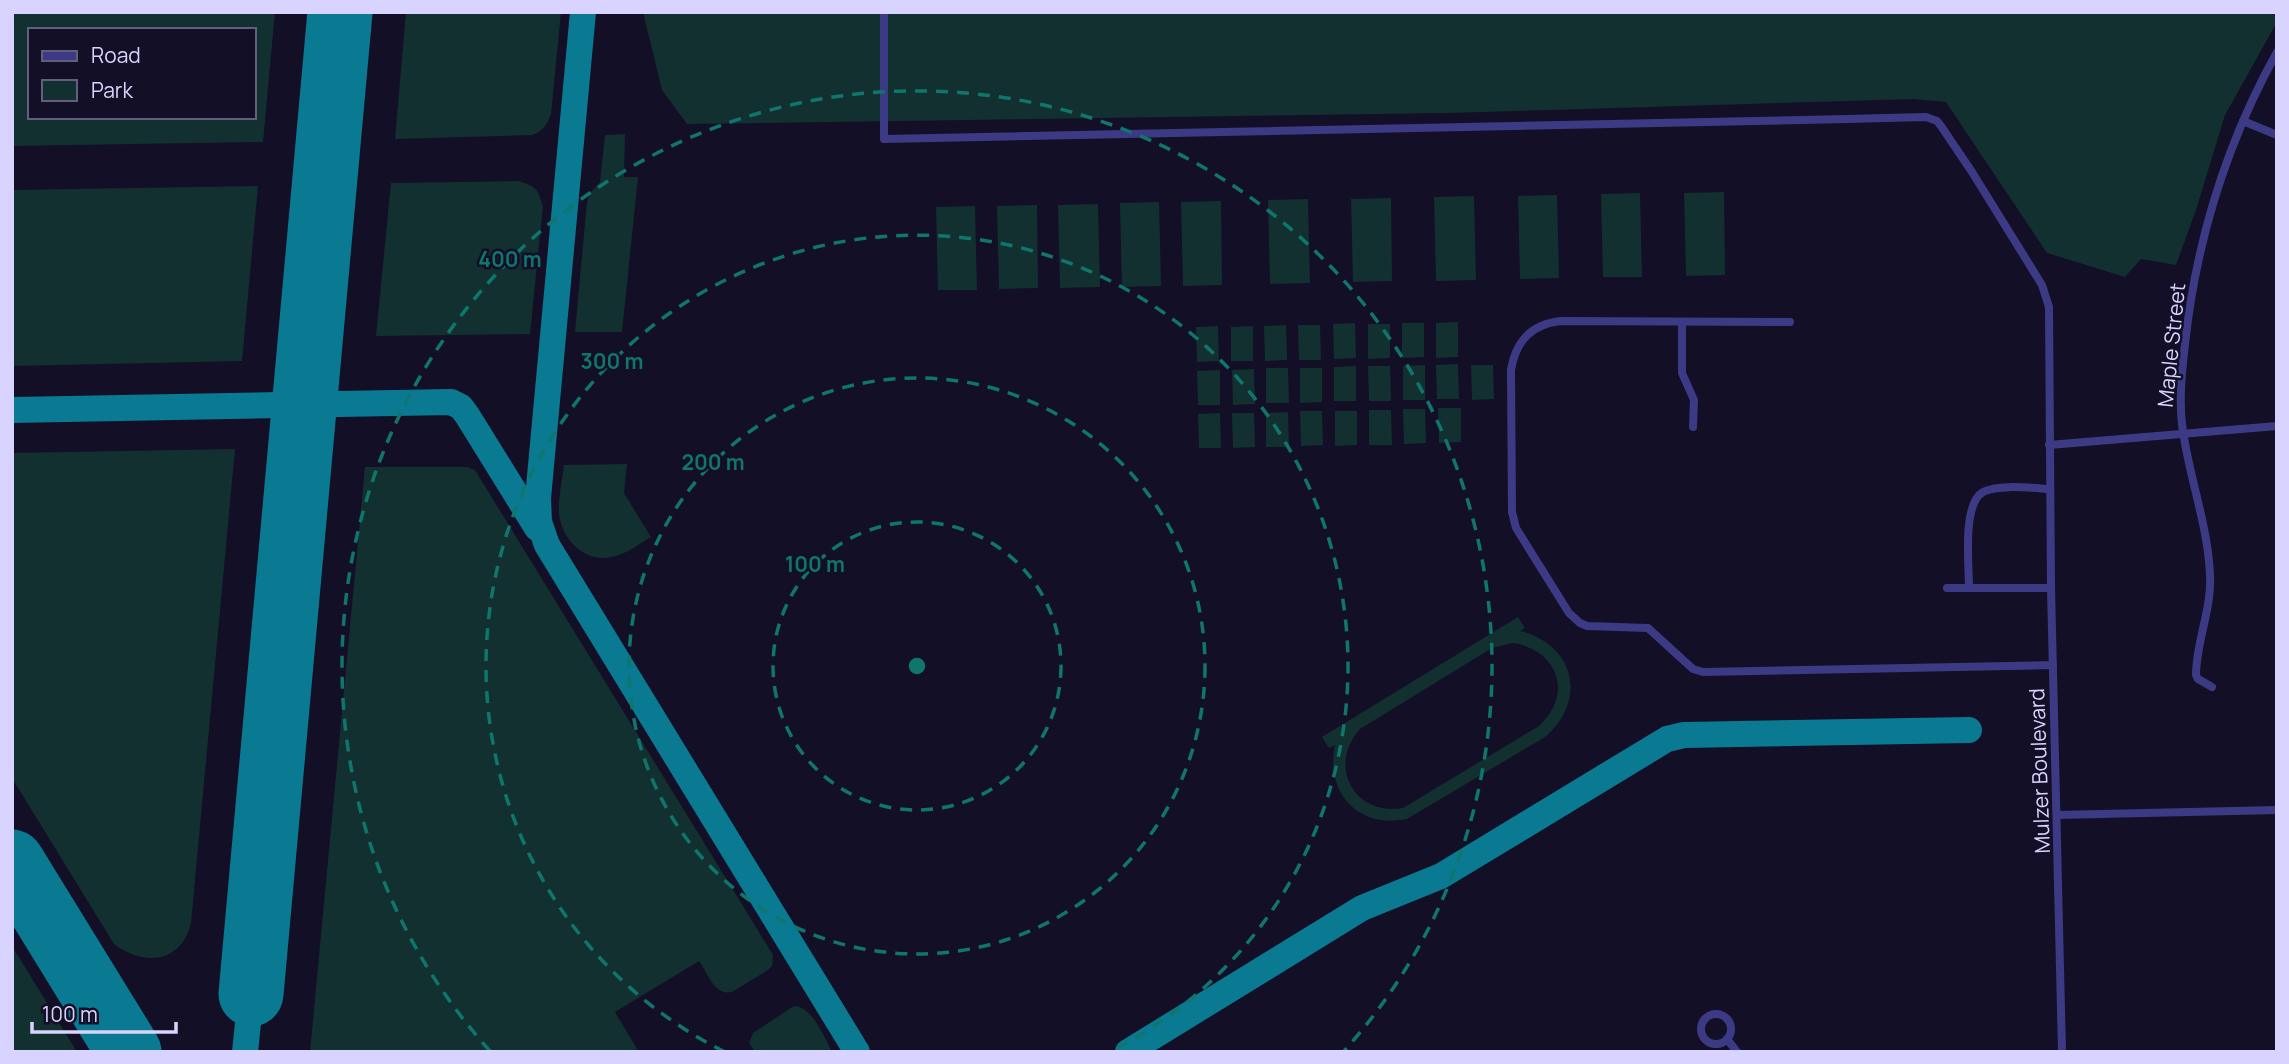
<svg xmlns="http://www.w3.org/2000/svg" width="2289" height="1064" font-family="Manrope,sans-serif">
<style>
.green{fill:#12302f;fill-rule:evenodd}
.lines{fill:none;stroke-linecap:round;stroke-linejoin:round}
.taxiway{stroke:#0a7a92;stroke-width:26}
.runway{stroke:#0a7a92;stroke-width:65}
.minor{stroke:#3d3a85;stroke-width:8}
.ring{fill:none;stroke:#0f766e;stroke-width:3.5;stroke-dasharray:12 9}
.labels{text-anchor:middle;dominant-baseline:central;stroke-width:5;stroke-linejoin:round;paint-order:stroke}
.street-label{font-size:21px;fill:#d9d4ff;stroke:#130f26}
.centre{fill:#0f766e;stroke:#130f26;stroke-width:3.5}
.ring-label{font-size:21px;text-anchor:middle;font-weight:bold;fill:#0f766e;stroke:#130f26;stroke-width:5;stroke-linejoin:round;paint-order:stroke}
</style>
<rect width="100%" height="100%" fill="#130f26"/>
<g class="green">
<path d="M12 12H275L263 142 12 146ZM30 30H254V117H30Z"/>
<path d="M406 12H561L551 114C547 125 543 131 532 135L395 139Z"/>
<path d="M643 12H2277V22L2225 115 2196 210 2176 265 2141 259 2125 277 2047 253 1946 102 1914 99 1447 113 687 124 662 90Z"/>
<path d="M625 134 624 177H638L622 332H575L587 202 591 192 600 182 605 135Z"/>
<path d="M519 181C538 188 536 187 543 206L530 334 376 336 391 183Z"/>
<path d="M258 186 242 361 12 366V190Z"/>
<path d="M1724 192 1725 275 1686 276 1684 193Z"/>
<path d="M1640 193 1642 277H1603L1601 194Z"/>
<path d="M1557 195 1559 278 1520 279 1518 196Z"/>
<path d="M1474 196 1476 280 1436 281 1434 197Z"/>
<path d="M1391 198 1392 281 1353 282 1351 199Z"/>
<path d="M1308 199 1310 283 1270 284 1268 200Z"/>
<path d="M1221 201 1222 285 1183 286 1181 202Z"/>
<path d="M1159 202 1161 286 1122 287 1120 203Z"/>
<path d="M1098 204 1100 287 1060 288 1058 205Z"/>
<path d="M1037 205 1038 288 999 289 997 206Z"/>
<path d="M975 206 977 290H938L936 207Z"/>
<path d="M1458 322V357L1436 358V323Z"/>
<path d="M1355 323 1356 358 1334 359 1333 324Z"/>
<path d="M1402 323H1424V357L1402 358Z"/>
<path d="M1368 324H1390V358L1368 359Z"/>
<path d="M1286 325 1287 360 1265 361 1264 326Z"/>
<path d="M1298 325H1320L1321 360H1299Z"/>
<path d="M1218 326 1219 361 1197 362 1196 327Z"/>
<path d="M1253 326V361H1231V327Z"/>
<path d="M1458 364 1459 399H1437L1436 365Z"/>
<path d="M1425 365V400H1403V366Z"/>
<path d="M1471 365H1493L1494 399 1472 400Z"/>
<path d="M1356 366V401H1334V367Z"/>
<path d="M1368 366H1390L1391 401H1369Z"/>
<path d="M1288 368 1289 403H1266V368Z"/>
<path d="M1300 368H1322V402L1300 403Z"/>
<path d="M1254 369 1255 404 1233 405 1232 370Z"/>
<path d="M1220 370V405H1198L1197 371Z"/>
<path d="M1438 408H1461V442L1439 443Z"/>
<path d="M1403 409H1425L1426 443 1404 444Z"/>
<path d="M1369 410H1391L1392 445H1369Z"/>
<path d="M1300 411H1322L1323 445 1301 446Z"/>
<path d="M1335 411H1357V445L1335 446Z"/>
<path d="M1288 412 1289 447H1266V413Z"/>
<path d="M1220 413 1221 448H1199L1198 414Z"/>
<path d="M1232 413H1254L1255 447 1233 448Z"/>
<path d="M235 449 191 923C181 964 143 966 114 944L12 778V453Z"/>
<path d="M627 464 624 493 651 537C639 544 627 554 612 557 585 563 562 540 559 514 558 498 562 481 564 465Z"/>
<path d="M365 467H467L475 470 773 955 772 966 768 970 732 992C714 996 708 973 699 961L615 1012 639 1052H310Z"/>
<path d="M1518 617 1525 628 1520 631C1575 645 1588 700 1545 737L1407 819C1358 829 1325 793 1335 745L1329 748 1322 737ZM1512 643C1558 649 1574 694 1539 726L1403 808C1354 816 1327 766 1360 729L1492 648Z"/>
<path d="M12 946 77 1052H12Z"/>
<path d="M794 1006C813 1007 824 1037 832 1052H755L749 1043 753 1033Z"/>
</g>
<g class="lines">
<g class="taxiway">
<path d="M583 12 538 498 539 522 547 545 857 1052"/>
<path d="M12 410 451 402 461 407 467 415 537 528"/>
<path d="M245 1052 251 994"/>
<path d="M1128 1052 1362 908 1441 876 1667 739 1684 735 1969 730"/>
</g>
<g class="runway">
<path d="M12 862 129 1052"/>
<path d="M251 994 340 12"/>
</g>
<g class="minor">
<path d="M884 12V139L1847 119 1926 117 1937 121 1941 126 1972 172 2042 285 2049 307 2051 588 2062 1052"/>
<path d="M2243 121 2277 135"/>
<path d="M1682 322V373L1694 400 1693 427"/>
<path d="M1790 322 1561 321C1532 324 1516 340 1511 370L1512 512 1516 528 1569 613 1580 623 1587 626 1648 628 1693 669 1703 672 2053 665"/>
<path d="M2049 445 2277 426"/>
<path d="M1947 588H2051"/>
<path d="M1969 588C1969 565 1962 504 1983 492 1998 484 2032 488 2050 489"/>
<path d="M2212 687 2198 679 2196 675C2196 642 2212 609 2210 575 2208 524 2188 475 2182 424 2179 398 2182 370 2185 344 2196 242 2227 142 2277 52"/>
<path d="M2057 815 2277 810"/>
<circle cx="1716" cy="1029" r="15"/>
<path d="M1727 1039 1737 1052"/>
</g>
</g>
<g class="ring">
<circle cx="917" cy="666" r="144"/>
<circle cx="917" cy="666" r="288"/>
<path d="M725 1052A431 431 0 1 1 1109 1052"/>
<path d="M490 1051A575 575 0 1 1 1344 1051"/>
</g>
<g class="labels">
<g class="street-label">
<text transform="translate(2171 345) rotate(-84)">Maple Street</text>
<text transform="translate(2039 771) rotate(-92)">Mulzer Boulevard</text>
</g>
</g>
<circle cx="917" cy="666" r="10" class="centre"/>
<g class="ring-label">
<text x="510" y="267">400 m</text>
<text x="612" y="369">300 m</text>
<text x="713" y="470">200 m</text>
<text x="815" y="572">100 m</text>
</g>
<rect width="2289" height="1064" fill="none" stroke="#d9d4ff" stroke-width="28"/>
<rect x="28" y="28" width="228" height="91" fill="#130f26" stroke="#625e7d" stroke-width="2"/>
<rect x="42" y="51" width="35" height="10" fill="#3d3a85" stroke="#625e7d" stroke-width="2"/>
<text x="91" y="63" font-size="21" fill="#d9d4ff">Road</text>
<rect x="42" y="80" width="35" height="21" fill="#12302f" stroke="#625e7d" stroke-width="2"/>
<text x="91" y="98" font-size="21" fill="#d9d4ff">Park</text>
<path d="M32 1022v10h144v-10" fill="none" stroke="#d9d4ff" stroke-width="3.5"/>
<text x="42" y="1022" font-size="21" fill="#d9d4ff" stroke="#130f26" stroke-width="5" paint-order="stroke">100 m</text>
</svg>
